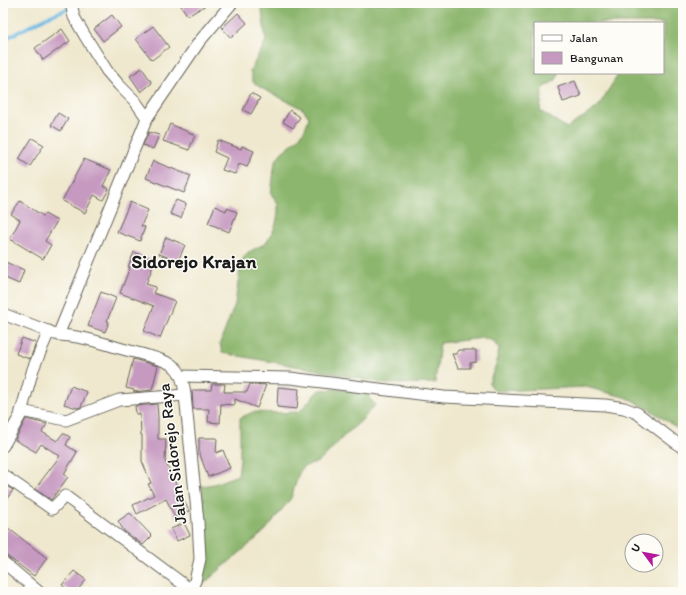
<svg xmlns="http://www.w3.org/2000/svg" width="686" height="595" font-family="Itim,sans-serif">
<style>
.forest{fill:#8cb66d;stroke:#546944;fill-rule:evenodd}
.lines{fill:none;stroke-linecap:round;stroke-linejoin:round}
.stream{stroke:#68b6e2;stroke-width:3.5}
.building{fill:#c699c1}
.minor-casing{stroke:#66635a;stroke-width:13}
.minor{stroke:#fff;stroke-width:11}
.labels{text-anchor:middle;dominant-baseline:central;stroke-width:3;stroke-linejoin:round;paint-order:stroke}
.street-label{font-size:17px;fill:#1c1c1c;stroke:#fdfcf7}
.quarter-label{font-size:19px;font-weight:bold;fill:#1c1c1c;stroke:#fdfcf7}
</style>
<rect width="100%" height="100%" fill="#fdfcf7"/>
<filter id="ink" filterUnits="userSpaceOnUse"><feTurbulence type="fractalNoise" baseFrequency=".025" numOctaves="2"/><feDisplacementMap in="SourceGraphic" scale="8" xChannelSelector="R" yChannelSelector="G"/><feConvolveMatrix kernelMatrix="1 2 1 2 8 2 1 2 1" color-interpolation-filters="sRGB"/></filter>
<filter id="wash" filterUnits="userSpaceOnUse"><feTurbulence type="fractalNoise" baseFrequency=".012" numOctaves="4" result="noise"/><feDisplacementMap in="SourceGraphic" scale="16" xChannelSelector="R" yChannelSelector="G"/><feGaussianBlur stdDeviation="0.9" result="paint"/><feColorMatrix in="noise" values="0 0 0 0 0 0 0 0 0 0 0 0 0 0 0 0 0 1.4 0 .05"/><feComposite in="paint" operator="in"/></filter>
<g filter="url(#wash)">
<rect width="100%" height="100%" fill="#efe8ce"/>
<g class="forest">
<path d="M261 3H683V432L649 409 628 398 586 387 495 391 489 383 497 362 499 349 493 341 483 338 440 343 435 383 386 384 307 368 222 353 220 343 235 304 241 262 247 253 266 243 272 234 276 224 278 213V203L271 194 275 162 281 153 299 138 305 129 309 117 303 109 261 88 253 82 250 71 266 41ZM535 23H663V73H619L598 107 567 128 540 111 543 88 556 80 559 73H535Z"/>
<path d="M336 389 348 390 366 394 375 405 362 420 344 436 320 461 303 467 299 473 291 498 265 531 202 585 204 536 202 486 214 484 238 475 240 459V418L253 412 277 413 299 412 319 390Z"/>
</g>
<g class="lines">
<path class="stream" d="M3 40 47 17 82 3"/>
</g>
<g id="blocks">
<g class="building">
<path d="M179 3H209L188 16Z"/>
<path d="M238 13 247 23 231 38 222 28Z"/>
<path d="M112 15 121 27 103 41 94 29Z"/>
<path d="M153 26 169 47 152 60 136 39Z"/>
<path d="M62 29 70 41 43 60 35 48Z"/>
<path d="M142 68 152 83 141 92 130 76Z"/>
<path d="M575 81 581 96 563 102 558 87Z"/>
<path d="M251 93 260 98 251 114 243 110Z"/>
<path d="M290 110 300 117 293 128 283 122Z"/>
<path d="M58 113 68 119 61 131 51 125Z"/>
<path d="M170 124 195 135 189 150 163 141Z"/>
<path d="M149 132 159 135 153 149 143 145Z"/>
<path d="M32 138 44 145 30 166 19 159Z"/>
<path d="M218 140 241 149 242 146 254 151 247 167 239 164 235 174 222 170 227 158 214 152Z"/>
<path d="M84 159 111 170 103 186 109 189 103 200 94 195 85 213 62 201Z"/>
<path d="M153 161 191 176 184 193 146 178Z"/>
<path d="M176 200 186 204 181 218 170 214Z"/>
<path d="M20 201 43 216 45 214 57 221 45 241 51 245 43 259 10 239 20 220 11 214Z"/>
<path d="M130 202 148 210 141 226 145 227 140 241 117 232Z"/>
<path d="M215 206 226 211 227 208 237 212 229 232 208 223Z"/>
<path d="M166 237 185 245 178 261 159 254Z"/>
<path d="M134 252 155 261 146 284 156 287 153 293 175 301 160 338 144 331 154 306 120 293 130 267H128Z"/>
<path d="M3 261 24 270 19 284 3 277Z"/>
<path d="M101 292 116 298 107 321 109 322 105 332 88 326Z"/>
<path d="M22 338 36 343 30 359 16 354Z"/>
<path d="M458 350H476V362L470 363V368H458L452 354H456Z"/>
<path d="M133 359 158 366 152 390 134 392V390L126 388Z"/>
<path d="M212 384H225L224 392H247L250 384 266 385 257 408 235 399V405L221 404 220 423 208 422 209 409H193L192 390H211Z"/>
<path d="M71 386 87 392 81 407 77 408 64 404Z"/>
<path d="M278 387 299 389 297 409 277 407Z"/>
<path d="M157 404 158 417V439H166L165 461 189 511 175 517 166 499 137 514 133 505 154 495 148 484 151 483 142 461V435H141L140 414H136L135 406Z"/>
<path d="M26 419 47 424 42 432 57 441 63 433 70 437 66 445 77 452 64 474 68 477 51 500 35 489 60 456 41 444 36 452 15 440Z"/>
<path d="M199 438H217L216 453 223 450 230 468 208 477 199 452Z"/>
<path d="M3 484 13 490 3 504Z"/>
<path d="M130 513 152 536 143 545 124 531 118 521Z"/>
<path d="M184 523 190 535 177 541 171 529Z"/>
<path d="M8 528 47 558 34 576 3 553V534Z"/>
<path d="M74 571 86 580 76 592H70L62 585Z"/>
</g>
</g>
</g>
<g filter="url(#ink)">
<use href="#blocks" fill-opacity="0" stroke="#66635a" stroke-width="1"/>
<g class="lines">
<g class="minor-casing">
<g id="minor">
<path d="M71 3 74 17 85 36 107 71 119 85 135 101 147 118 61 328 59 335C85 336 110 346 134 352 145 355 163 359 172 365 182 371 184 385 185 395L198 521 200 559 195 581 190 592"/>
<path d="M147 118 199 42 232 3"/>
<path d="M3 314 55 334"/>
<path d="M181 376 290 378 444 397 605 405 624 408 637 413 683 448"/>
<path d="M21 411 66 420 119 400 185 395"/>
<path d="M3 446 20 416 33 369 49 331"/>
<path d="M3 475 52 509 65 496 191 590"/>
<path d="M3 562 39 592"/>
</g>
</g>
<use href="#minor" class="minor"/>
</g>
</g>
<g class="labels">
<g class="street-label">
<text transform="translate(172 454) rotate(-97)">Jalan Sidorejo Raya</text>
</g>
<g class="quarter-label">
<text x="194" y="261">Sidorejo Krajan</text>
</g>
</g>
<rect width="686" height="595" fill="none" stroke="#fdfcf7" stroke-width="16"/>
<rect x="534" y="22" width="130" height="52" fill="#fdfcf7" stroke="#a3a29f"/>
<rect x="542" y="35" width="20" height="6" fill="#ffffff" stroke="#a3a29f"/>
<text x="570" y="42" font-size="12" fill="#1c1c1c">Jalan</text>
<rect x="542" y="52" width="20" height="12" fill="#c699c1" stroke="#a3a29f"/>
<text x="570" y="62" font-size="12" fill="#1c1c1c">Bangunan</text>
<g transform="translate(644 553) rotate(302)"><circle r="19" fill="#fdfcf7" stroke="#a3a29f"/>
<path d="M0-3L7 15L0 10L-7 15Z" fill="#b5179e"/>
<text y="-6" font-size="11" font-weight="bold" text-anchor="middle" fill="#1c1c1c">U</text>
</g>
</svg>
